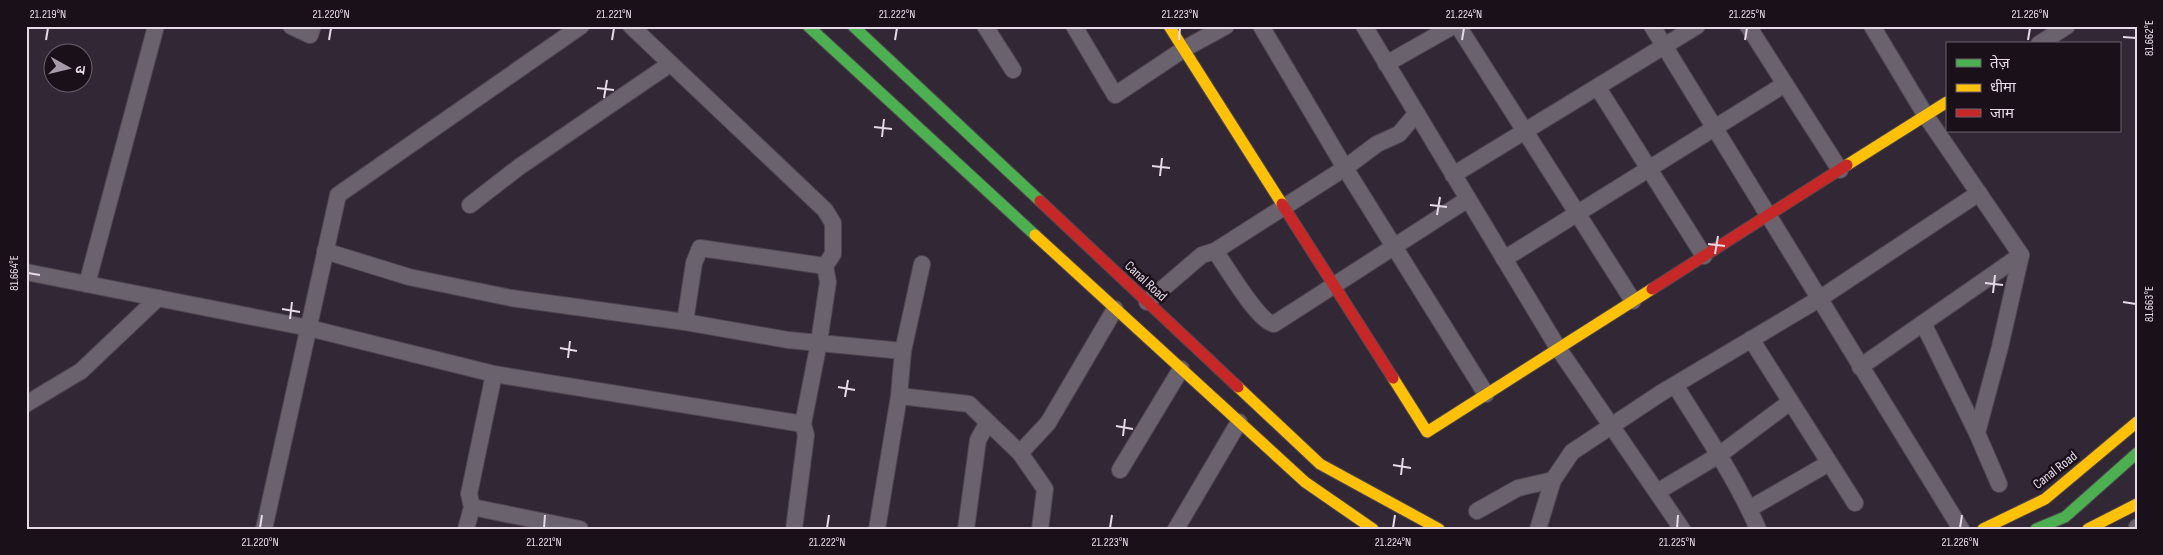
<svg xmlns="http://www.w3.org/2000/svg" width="2163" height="555" font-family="'Sofia Sans Condensed','Noto Sans Devanagari',sans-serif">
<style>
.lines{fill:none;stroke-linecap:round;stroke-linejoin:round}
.street-casing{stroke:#4f4651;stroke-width:18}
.fast-casing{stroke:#4f4651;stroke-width:13}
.slow-casing{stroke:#4f4651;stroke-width:13}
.jam-casing{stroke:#4f4651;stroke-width:13}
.street{stroke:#6a626c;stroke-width:16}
.fast{stroke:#4caf50;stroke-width:11}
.slow{stroke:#ffc107;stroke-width:11}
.jam{stroke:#c62828;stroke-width:11}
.ticks{fill:none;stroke:#e6d9e8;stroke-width:2}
.labels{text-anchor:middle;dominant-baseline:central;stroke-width:5;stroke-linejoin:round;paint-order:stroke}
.street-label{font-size:14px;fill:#e6d9e8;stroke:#19101a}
.neatline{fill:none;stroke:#e6d9e8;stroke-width:2}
.ticks-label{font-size:12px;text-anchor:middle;fill:#e6d9e8}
</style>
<rect width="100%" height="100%" fill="#322835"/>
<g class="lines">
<g class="street-casing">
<g id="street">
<path d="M291 26 310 35 313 26"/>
<path d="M631 26 825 210 833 223V254L825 266 828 282 819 342 803 424 806 435 794 529"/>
<path d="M985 26 1013 70"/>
<path d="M1074 26 1115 95 1184 49 1226 26"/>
<path d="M1261 26 1345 168 1486 394"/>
<path d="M1364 26 1558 348 1682 529"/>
<path d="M1458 26 1633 301"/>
<path d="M1652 26 1961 529"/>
<path d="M1748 26 1840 170"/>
<path d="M1872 26 1926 116 2021 255 2000 347 1977 433 1999 484"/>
<path d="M2039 44 2067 26"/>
<path d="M1386 64 1453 26"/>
<path d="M1598 88 1704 256"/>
<path d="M1453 175 1697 26"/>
<path d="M470 205 519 167 670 64"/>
<path d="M325 251 409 277 511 298 685 322 788 340 903 351"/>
<path d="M1215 251C1226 266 1258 322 1274 324L1468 199"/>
<path d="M1504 259 1785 84"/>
<path d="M26 272 309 328 494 374 803 424"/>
<path d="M87 284 156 26"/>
<path d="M1147 302 1202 255 1215 251 1345 168 1377 144 1399 134 1416 114"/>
<path d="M685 322 694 263 700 248 825 266"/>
<path d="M1923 323 1977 433"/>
<path d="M1751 339 1855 503"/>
<path d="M1860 367 2021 255"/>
<path d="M1675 385C1704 432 1736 478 1758 529"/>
<path d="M899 396 969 404 1020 453 1045 489 1040 529"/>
<path d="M26 404 81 371 158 298"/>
<path d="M1020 453 1048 423 1115 309"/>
<path d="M1120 470 1181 369"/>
<path d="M1657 492 1719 455 1790 402"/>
<path d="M472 507 580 529"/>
<path d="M1749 509 1829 463"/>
<path d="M1477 511 1518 488 1553 480"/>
<path d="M264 529 338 195 581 26"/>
<path d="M466 529 472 507 469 494 494 374"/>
<path d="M877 529 899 396 903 351 922 264"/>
<path d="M966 529 978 440 987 424"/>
<path d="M1176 529 1239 422"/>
<path d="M1538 529 1553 480 1572 452 1661 393 1819 299 1979 193"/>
<path d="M2137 529V527"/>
</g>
</g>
<g class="fast-casing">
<g id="fast">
<path d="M808 26 1035 235"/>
<path d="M853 26 1040 201"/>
<path d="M2036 529 2065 517 2137 453"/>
</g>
</g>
<g class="slow-casing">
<g id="slow">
<path d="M1169 26 1282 204"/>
<path d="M1847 165 1947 102"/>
<path d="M1035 235 1305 482 1373 529"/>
<path d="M1393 378 1427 432 1652 289"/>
<path d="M1238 387 1320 464 1439 529"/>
<path d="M1983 529 2045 499 2137 422"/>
<path d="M2088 529 2137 504"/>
</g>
</g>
<g class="jam-casing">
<g id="jam">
<path d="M1040 201 1238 387"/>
<path d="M1282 204 1393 378"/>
<path d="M1652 289 1847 165"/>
</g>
</g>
<use href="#street" class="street"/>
<use href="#fast" class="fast"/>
<use href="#slow" class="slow"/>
<use href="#jam" class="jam"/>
</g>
<path class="ticks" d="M2123 37 2136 38M46 40 48 28M329 40 331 28M612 40 614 28M895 40 897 28M1179 40 1180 28M1462 40 1464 28M1745 40 1747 28M2028 40 2030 28M597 88 614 90M604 98 607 80M874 127 892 129M882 137 884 119M1152 166 1170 168M1160 176 1162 158M1430 205 1447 207M1437 215 1440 197M1708 244 1725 246M1715 254 1718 236M28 273 40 275M1985 283 2003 285M1993 293 1995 275M2123 302 2136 304M282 309 300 312M290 319 292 302M560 348 577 351M568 358 570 341M838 387 855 390M845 397 848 380M1116 426 1133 429M1123 436 1125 419M1393 465 1411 468M1401 475 1403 458M260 528 262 515M544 528 545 515M827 528 829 515M1110 528 1112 515M1393 528 1395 515M1677 528 1678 515M1960 528 1962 515"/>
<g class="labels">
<g class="street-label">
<text transform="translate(1146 281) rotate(43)">Canal Road</text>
<text transform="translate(2055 470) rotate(-38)">Canal Road</text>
</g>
</g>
<rect width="2163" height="555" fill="none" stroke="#19101a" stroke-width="55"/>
<rect x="1946" y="42" width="175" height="90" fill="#19101a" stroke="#6b606c"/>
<rect x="1956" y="59" width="25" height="8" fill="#4caf50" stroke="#6b606c"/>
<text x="1990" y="68" font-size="15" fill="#e6d9e8">तेज़</text>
<rect x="1956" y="84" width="25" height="8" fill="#ffc107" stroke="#6b606c"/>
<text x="1990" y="92" font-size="15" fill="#e6d9e8">धीमा</text>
<rect x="1956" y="109" width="25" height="8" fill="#c62828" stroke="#6b606c"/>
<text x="1990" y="118" font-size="15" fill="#e6d9e8">जाम</text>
<g transform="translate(68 68) rotate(98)"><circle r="24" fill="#19101a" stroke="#6b606c"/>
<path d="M0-4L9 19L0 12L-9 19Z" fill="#a79ba9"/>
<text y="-8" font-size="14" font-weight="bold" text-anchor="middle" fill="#e6d9e8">उ</text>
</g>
<rect x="28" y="28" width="2108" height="500" class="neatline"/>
<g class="ticks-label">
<text x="48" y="18">21.219°N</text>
<text x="331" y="18">21.220°N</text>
<text x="614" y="18">21.221°N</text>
<text x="897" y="18">21.222°N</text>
<text x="1180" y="18">21.223°N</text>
<text x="1464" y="18">21.224°N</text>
<text x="1747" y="18">21.225°N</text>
<text x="2030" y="18">21.226°N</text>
<text transform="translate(2149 38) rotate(-90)" y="4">81.662°E</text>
<text transform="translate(14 273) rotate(-90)" y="4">81.664°E</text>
<text transform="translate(2149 304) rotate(-90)" y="4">81.663°E</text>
<text x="260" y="546">21.220°N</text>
<text x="544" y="546">21.221°N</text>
<text x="827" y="546">21.222°N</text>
<text x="1110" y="546">21.223°N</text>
<text x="1393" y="546">21.224°N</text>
<text x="1677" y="546">21.225°N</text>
<text x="1960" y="546">21.226°N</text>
</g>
</svg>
